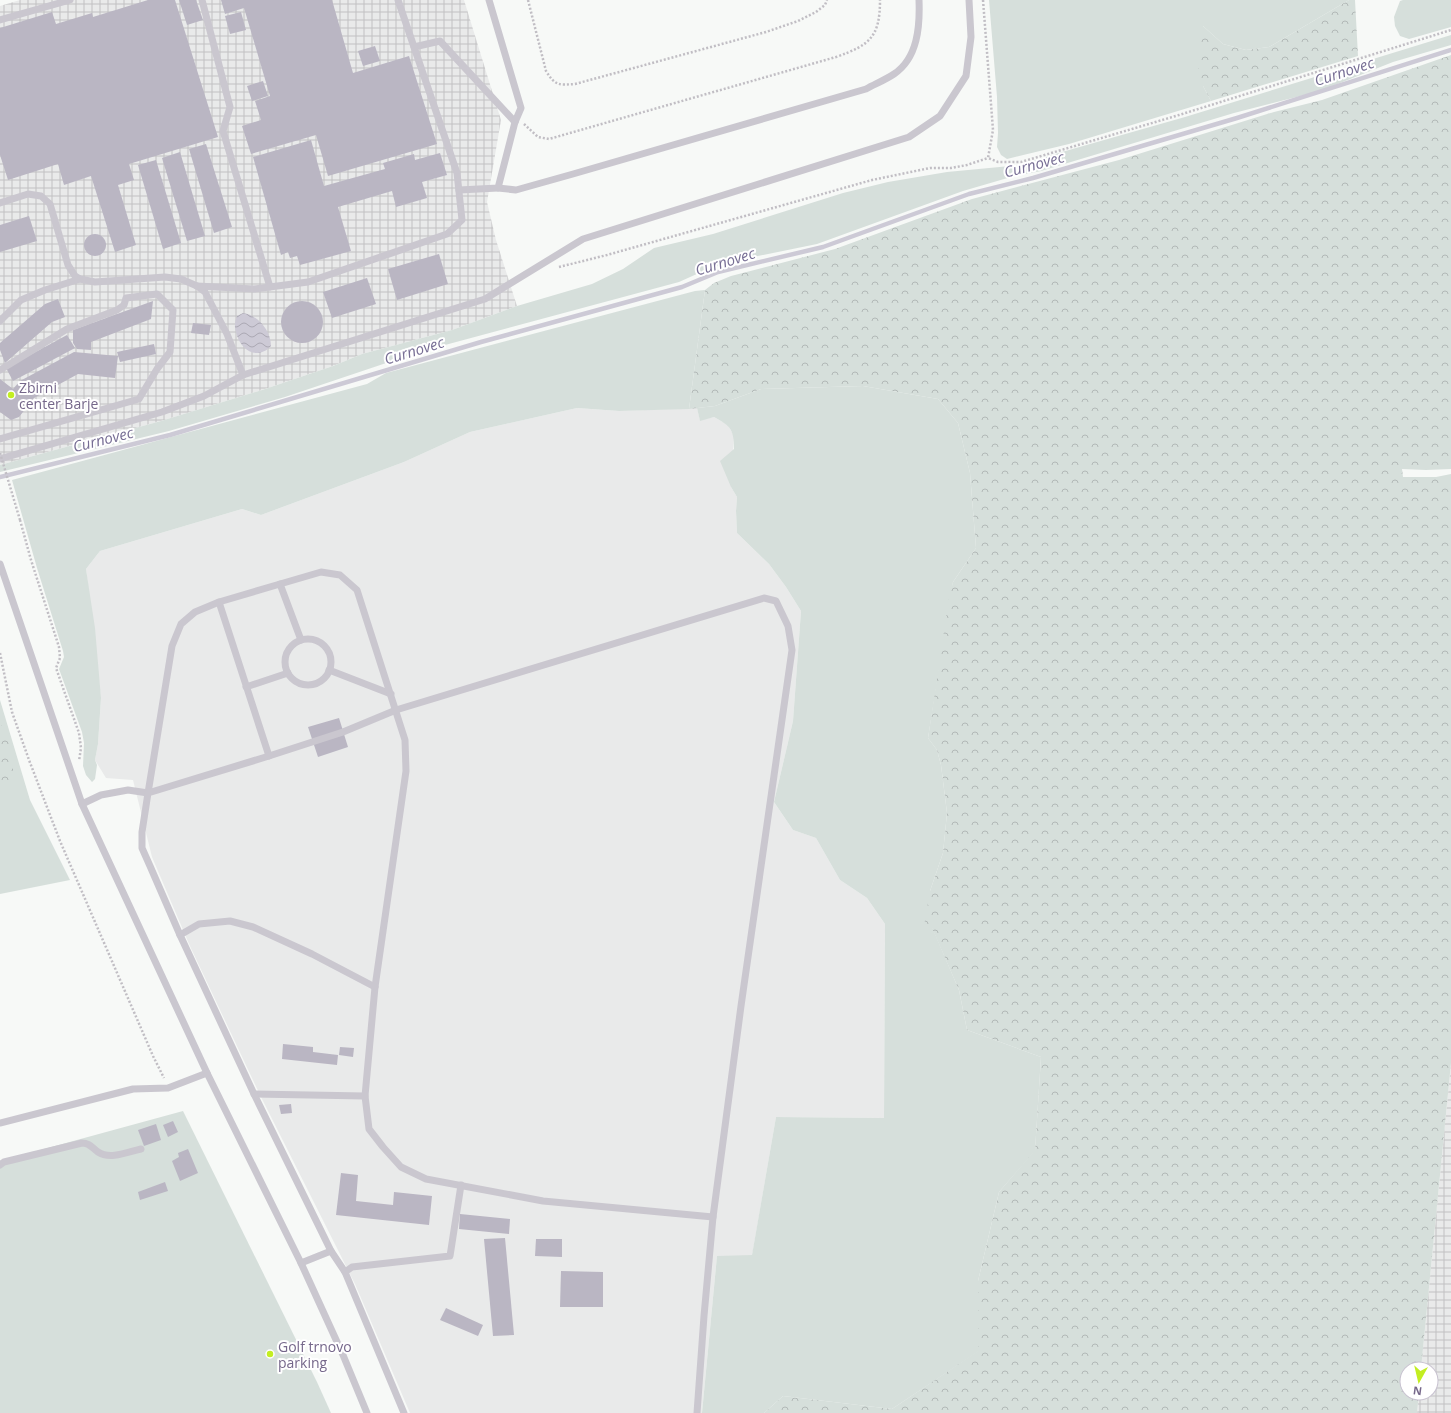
<svg xmlns="http://www.w3.org/2000/svg" width="1451" height="1413" font-family="'Open Sans',sans-serif">
<style>
.built{fill:#e9eaea}
.industrial{fill:url(#industrial-grid)}
.grass{fill:#d6dfdb}
.forest{fill:url(#forest-crowns)}
.water{fill:url(#water-waves)}
.lines{fill:none;stroke-linecap:round;stroke-linejoin:round}
.stream{stroke:#cdcad6;stroke-width:4.5}
.building{fill:#bab6c3}
.path{stroke:#c1bec4;stroke-width:2.5;stroke-dasharray:2 2;stroke-linecap:butt}
.service{stroke:#cac7cf;stroke-width:7}
.path-bridge{stroke:#c1bec4;stroke-width:2.5;stroke-dasharray:2 2;stroke-linecap:butt}
.poi-dot{fill:#c3ee22;stroke:#fff;stroke-width:1.5}
.labels{text-anchor:middle;dominant-baseline:central;stroke-width:4;stroke-linejoin:round;paint-order:stroke}
.poi-label{font-size:14px;fill:#75678a;stroke:#fff;text-anchor:start}
.water-label{font-size:15px;font-style:italic;fill:#766d94;stroke:#fff}
</style>
<defs>
<pattern id="industrial-grid" width="8" height="8" patternUnits="userSpaceOnUse"><rect width="8" height="8" fill="#e9eaea"/><path d="M0 4h8M4 0v8" fill="none" stroke="#c1c1c3"/></pattern>
<pattern id="forest-crowns" width="20" height="18" patternUnits="userSpaceOnUse"><rect width="20" height="18" fill="#d6dfdb"/><path d="M2 6a3 3 0 1 1 6 0M12 15a3 3 0 1 1 6 0" fill="none" stroke="#b2b9b7"/></pattern>
<pattern id="water-waves" width="16" height="10" patternUnits="userSpaceOnUse"><rect width="16" height="10" fill="#cdcad6"/><path d="M0 5q4-4 8 0t8 0" fill="none" stroke="#aba8b3"/></pattern>
</defs>
<rect width="100%" height="100%" fill="#f7f9f7"/>
<path class="built" d="M577 408 619 411 697 408 700 420 714 417 728 425 734 436 731 487 737 497 736 511 737 533 769 564 786 587 801 611 793 721 774 802 793 830 816 838 840 880 867 898 885 924 884 1118 776 1117 752 1256H717L702 1413H410L355 1284 260 1095 189 944 152 857 133 780 106 778 95 760 98 744 101 698 86 569 100 551 242 509 261 515 404 462 470 432Z"/>
<g class="industrial">
<path d="M20 0H464L501 120 487 202 496 240 517 306 452 330 362 354 333 366 262 390 161 421 0 465V6Z"/>
<path d="M1451 1063V1413H1417L1419 1393H1431V1369H1421Z"/>
</g>
<g class="grass">
<path d="M989 0H1349L1269 47 1246 50 1223 44 1203 26V86L1211 101 1069 144 1007 159 1001 155 997 147 998 133 997 97Z"/>
<path d="M1403 0H1451V27L1409 39 1400 36 1395 26 1394 17 1400 1Z"/>
<path d="M1451 35V45L1393 62 1320 91 1234 113 1041 171 1011 177 963 191 817 244 738 260 708 269 679 282 419 352 285 397 169 431 0 472V465L161 421 262 390 333 366 362 354 452 330 517 306 592 284 623 269 654 248 713 234 843 193 888 182 947 172 1021 165 1062 152 1185 117Z"/>
<path d="M705 290 689 409 619 411 577 408 470 432 404 462 261 515 242 509 100 551 86 569 95 628 101 698 98 744 95 760 97 765 95 779 92 782 86 775 83 766 84 743 82 732 59 669 64 657 63 651 37 568 12 480 367 384 386 373 695 291Z"/>
<path d="M863 386 938 399 958 423 970 473 976 548 953 582 928 738 937 750 941 765 947 813 943 853 930 891 932 927 959 990 967 1030 1041 1057 1035 1151 999 1192 978 1281 979 1351 892 1409 783 1396 764 1413H702L717 1256 752 1255 776 1117 884 1118 885 924 867 898 840 880 816 838 793 830 774 802 793 721 801 611 786 587 769 564 737 533 736 511 737 497 731 487 720 461 734 449C734 430 731 426 714 417L700 421 697 408 715 406 761 389Z"/>
<path d="M0 700 30 800 70 880 0 894Z"/>
<path d="M183 1111 317 1382 331 1413H0V1161Z"/>
</g>
<g class="forest">
<path d="M1349 0H1355L1358 56 1211 101 1203 86 1198 68 1203 26 1223 44 1246 50 1269 47Z"/>
<path d="M1451 55V469L1426 470 1402 469 1403 477H1436L1451 474V1063L1421 1369H1407V1393H1419L1417 1413H764L783 1396 892 1409 978 1351V1281L999 1192 1035 1150 1041 1057 967 1030 959 990 932 928 924 926 930 891 943 853 947 813 941 765 937 750 928 738 949 598 953 582 976 548 970 473 958 423 938 399 863 386 761 389 715 406 689 409 705 290 714 283 731 276 835 249 972 199 1119 160 1274 112 1322 100Z"/>
<path d="M0 722 9 741 14 776 6 786 0 785Z"/>
</g>
<path class="water" d="M243 313C258 315 271 331 271 346 257 361 240 350 236 332 234 327 235 321 237 316Z"/>
<g class="lines">
<path class="stream" d="M0 477 170 435 481 342 682 287 718 272 823 247 969 194 1033 178 1237 118 1451 50"/>
</g>
<g class="building">
<path d="M148 0H175L218 137 129 164 134 180 118 185 136 245 115 252 91 176 64 185 58 164 8 180 0 155V28L52 12 56 24 92 13 93 17Z"/>
<path d="M179 0H196L203 20 187 25Z"/>
<path d="M221 0H332L353 73 409 56 437 144 328 176 316 135 251 154 242 126 261 120 255 101 270 96 244 8 225 14Z"/>
<path d="M241 12 246 30 230 34 225 16Z"/>
<path d="M375 46 380 61 363 66 358 51Z"/>
<path d="M263 81 268 96 252 101 247 86Z"/>
<path d="M311 140 324 186 385 169 383 163 414 154 415 160 440 153 447 175 422 182 427 198 396 207 392 191 338 207 351 251 300 265 297 256 290 258 288 252 281 255 253 157Z"/>
<path d="M206 144 232 227 214 233 189 149Z"/>
<path d="M180 152 205 236 187 241 162 158Z"/>
<path d="M156 160 181 243 163 249 138 165Z"/>
<path d="M29 216 37 241 0 252V225Z"/>
<circle cx="95" cy="245" r="11"/>
<path d="M439 254 448 284 397 300 388 269Z"/>
<path d="M367 278 376 304 332 318 323 292Z"/>
<path d="M58 299 65 317 52 322 5 363 0 350V343L45 304Z"/>
<path d="M153 301 151 319 91 342V350L77 349 73 343V330Z"/>
<circle cx="302" cy="322" r="21"/>
<path d="M193 323 211 325 209 335 191 333Z"/>
<path d="M67 335 75 348 13 381 6 368Z"/>
<path d="M154 344 156 354 120 362 117 352Z"/>
<path d="M74 352 118 356 115 378 78 374 34 398 19 417 11 420 0 412V379L13 389 20 381Z"/>
<path d="M339 718 348 747 318 757 308 727Z"/>
<path d="M283 1044 313 1047V1052L338 1055 337 1065 282 1059Z"/>
<path d="M340 1047 354 1048 353 1057 339 1055Z"/>
<path d="M291 1104 292 1113 281 1114 279 1105Z"/>
<path d="M173 1121 178 1132 168 1137 163 1125Z"/>
<path d="M156 1124 161 1140 144 1146 138 1130Z"/>
<path d="M188 1149 198 1173 180 1181 172 1161 179 1157 178 1153Z"/>
<path d="M341 1173 358 1175 356 1201 393 1205 394 1192 432 1196 429 1225 336 1215Z"/>
<path d="M165 1182 168 1191 140 1200 138 1192Z"/>
<path d="M460 1214 510 1219 509 1234 459 1229Z"/>
<path d="M505 1238 514 1335 493 1336 484 1239Z"/>
<path d="M536 1239H562V1257L535 1256Z"/>
<path d="M561 1271 603 1272V1307H560Z"/>
<path d="M446 1308 483 1325 478 1336 440 1320Z"/>
</g>
<g class="lines">
<g class="path">
<path d="M528 0 546 71C555 86 559 85 575 84L766 32 798 21 816 12 825 5 827 0"/>
<path d="M983 0 993 130 988 158 998 162H1021L1179 115 1451 30"/>
<path d="M524 124 538 137 549 139 836 57C870 45 880 37 880 0"/>
<path d="M559 267 607 255 872 180 930 168H951L967 165 988 158"/>
<path d="M20 520 31 560 59 647 60 658 56 668 79 733 81 748 79 761"/>
<path d="M0 653 12 712 29 760 60 841 153 1056 164 1078"/>
</g>
<g class="service">
<path d="M202 0 230 107 223 131 270 287"/>
<path d="M0 20 70 0"/>
<path d="M414 47 440 41 515 122"/>
<path d="M498 188 516 190 573 174 866 89C875 84 885 80 894 74 918 58 920 26 919 0"/>
<path d="M459 190 498 188 515 122 521 108 489 0"/>
<path d="M0 203 28 194 41 196 50 204 68 265 75 276 80 279 95 282 165 277 181 279 197 286 205 292 227 334 243 375"/>
<path d="M197 286 254 289 308 282 447 234 462 220 457 173 398 0"/>
<path d="M0 321 21 300 45 290 80 279"/>
<path d="M0 370 67 329 117 310 124 305 126 298 157 294 173 310 170 352 157 369 139 399 0 439"/>
<path d="M0 459 162 412 204 396 243 375 485 299 583 239 909 137 940 116 966 76 971 37 969 0"/>
<path d="M0 564 82 804 207 1073 301 1263 343 1355 367 1413"/>
<path d="M280 584 301 640"/>
<path d="M219 602 269 756"/>
<circle cx="308" cy="662" r="23"/>
<path d="M329 670 391 694"/>
<path d="M246 687 288 673"/>
<path d="M82 804 101 795 128 790 148 793 172 646 181 624 195 612 219 602 280 584 321 572 340 575 357 590 405 740 406 771 375 987 365 1096 369 1129 383 1147 401 1167 426 1179 543 1201 713 1217"/>
<path d="M180 935 199 924 230 921 253 927 312 954 375 987"/>
<path d="M254 1094 365 1096"/>
<path d="M0 1123 133 1089 168 1088 207 1073"/>
<path d="M0 1165 4 1162 82 1143C90 1143 92 1148 98 1152 110 1160 128 1152 141 1149"/>
<path d="M301 1263 331 1251"/>
<path d="M345 1272 352 1267 450 1256 461 1185"/>
<path d="M404 1413 345 1272 331 1251 254 1094 180 935 150 866 142 848V832L148 793 269 756 343 732 396 710 764 598 776 601 788 626 792 650 741 1006 713 1217 704 1316 697 1413"/>
</g>
<path class="path-bridge" d="M0 453 20 520"/>
</g>
<g class="poi-dot">
<circle cx="11" cy="395" r="4"/>
<circle cx="270" cy="1354" r="4"/>
</g>
<g class="labels">
<g class="poi-label">
<text x="19" y="387">Zbirni<tspan x="19" dy="16">center Barje</tspan></text>
<text x="278" y="1346">Golf trnovo<tspan x="278" dy="16">parking</tspan></text>
</g>
<g class="water-label">
<text transform="translate(1344 71) rotate(-18)">Curnovec</text>
<text transform="translate(1034 164) rotate(-15)">Curnovec</text>
<text transform="translate(725 261) rotate(-17)">Curnovec</text>
<text transform="translate(414 350) rotate(-17)">Curnovec</text>
<text transform="translate(103 439) rotate(-14)">Curnovec</text>
</g>
</g>
<g transform="translate(1419 1381) rotate(188)"><circle r="19" fill="#ffffff" stroke="#c8c2d0"/>
<path d="M0-3L7 15L0 10L-7 15Z" fill="#c3ee22"/>
<text y="-6" font-size="11" font-weight="bold" text-anchor="middle" fill="#75678a">N</text>
</g>
</svg>
